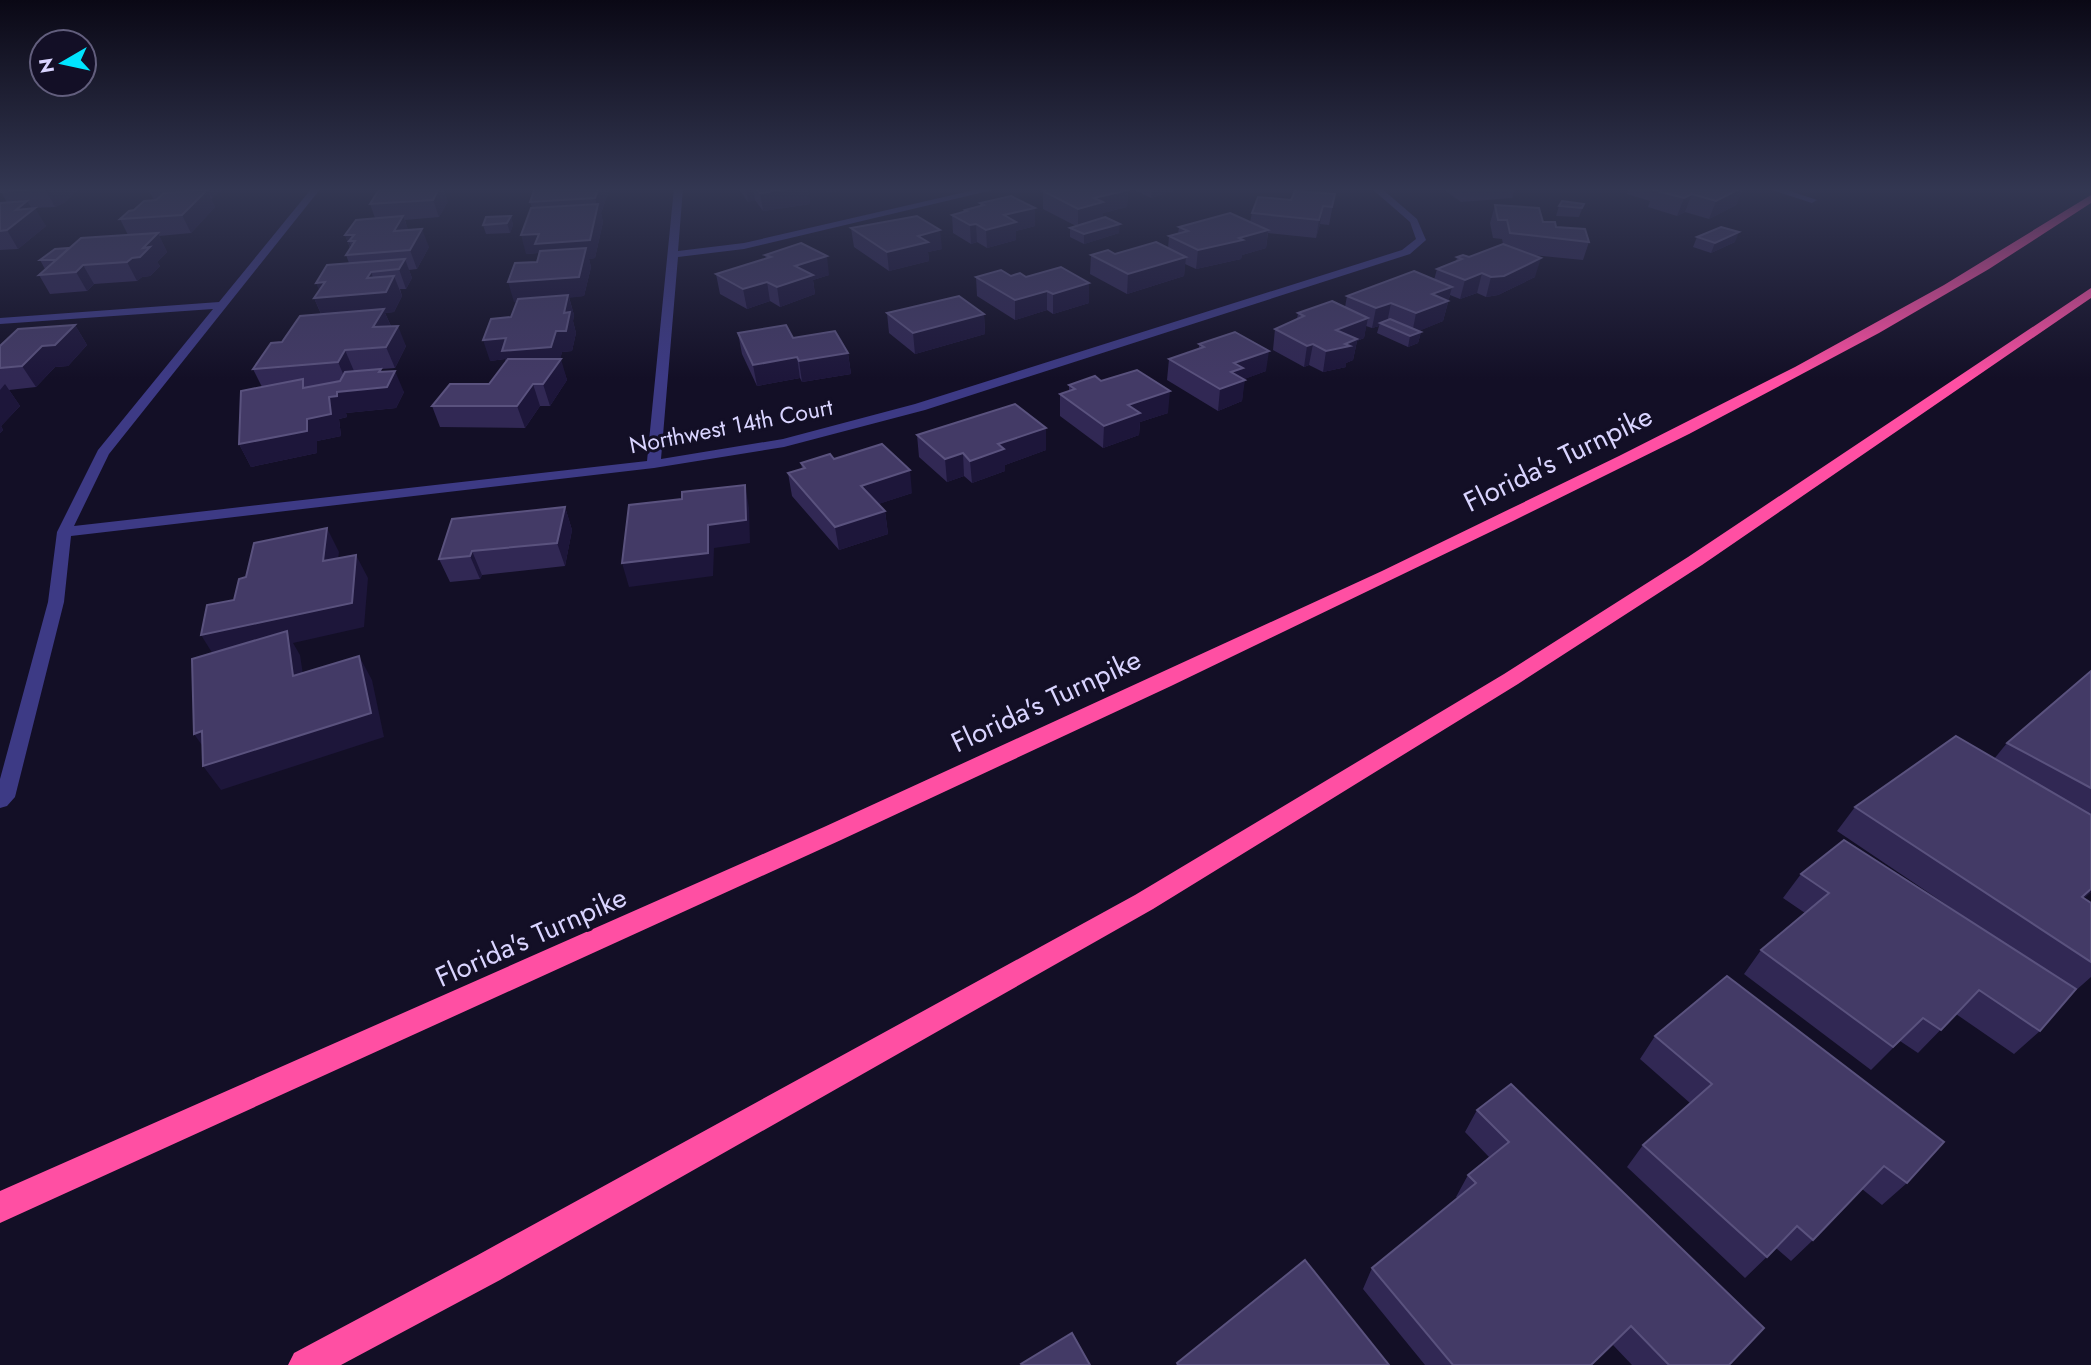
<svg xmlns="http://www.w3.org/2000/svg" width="2091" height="1365" font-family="Jost,sans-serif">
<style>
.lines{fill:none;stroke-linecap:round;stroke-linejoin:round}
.minor{fill:#3d3a85;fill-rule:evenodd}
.highway{fill:#ff4fa3;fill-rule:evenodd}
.wall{fill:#312854}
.shaded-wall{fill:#1d163a}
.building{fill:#433a66;stroke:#5a527e;stroke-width:2}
.labels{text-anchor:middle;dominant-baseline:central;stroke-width:6;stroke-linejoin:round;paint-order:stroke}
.far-street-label{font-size:23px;fill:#d9d4ff;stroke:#130f26}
.street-label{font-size:28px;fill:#d9d4ff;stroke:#130f26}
</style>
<rect width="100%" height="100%" fill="#130f26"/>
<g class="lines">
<g class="minor">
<path d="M312 188H321L109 454 74 526 647 461 674 188H683L678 251 744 243 983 188H1001L744 249 678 257 661 459 783 439 915 404 1402 250 1416 239 1410 222 1371 188H1381L1417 219 1426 240 1410 254 925 410 784 447 654 468 71 536 64 602 15 797 7 806 0 808V779L48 602 57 532 98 450 213 309 0 324V318L219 302Z"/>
<path d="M1766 188H1781L1817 200 1812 203Z"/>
</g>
<g class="highway">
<path d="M2091 195V203L1989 269 1879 333 1689 434 1513 521 1171 686 841 840 0 1223V1191L824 827 1382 571 1619 456 1795 367 1944 285Z"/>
<path d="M2091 288V298L1702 565 1518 684 1153 909 500 1280 341 1365H288L294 1353 476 1256 1135 895 1504 674 1688 557Z"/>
</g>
</g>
<g class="wall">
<path d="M0 188H79L64 203 55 207 31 208 46 226 18 249 0 250V203L7 202 0 191Z"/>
<path d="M148 188H225L211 199 215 207 191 233 159 236 167 252 157 262 160 266 150 276 142 277 137 281 94 284 87 291 50 294 39 275 45 269 40 260 69 248 128 235 120 219 134 210 154 200Z"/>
<path d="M380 188 448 201 439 217 405 220 408 230 429 247 417 269 409 270 412 278 406 289H400L402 296 394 312 385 313 391 326 406 346 395 368 354 371 382 372 404 392 396 408 346 413 347 417 339 419 341 436 317 441V453L251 467 239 444 262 387 253 369 282 342 321 314 314 298 349 263 346 255 350 248 345 235 375 218 370 204Z"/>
<path d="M535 188H610L601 213 603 222 595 258 589 259 591 267 584 296 569 297 574 315 573 321 576 333 572 351 562 352 560 359 567 380 550 406H540L525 428 440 427 432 406 489 384 506 362 505 359 490 361 511 317 517 302H514L537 262 539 256 538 253 526 254 532 208 530 202Z"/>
<path d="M738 188H808L810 204 763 211 755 200 748 202Z"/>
<path d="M1130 188H1183L1151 198Z"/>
<path d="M1442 188H1515L1512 198 1461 202Z"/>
<path d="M1629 188H1743L1736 205 1709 219 1685 212 1677 216 1648 207 1650 201 1627 194Z"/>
<path d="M1128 190 1127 207 1103 213V218L1119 233 1084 244 1070 237V228L1076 226 1043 209V191Z"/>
<path d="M1335 194 1329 225 1320 224 1316 238 1268 233 1266 248 1242 255 1241 259 1196 269 1185 264 1184 276 1127 294 1090 274 1091 255 1115 254 1168 248 1169 236 1178 234 1179 227 1250 222 1252 213 1291 200Z"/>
<path d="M980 203 1035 226 1016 231V240L987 248 977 242 971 244 953 233 952 215 980 206Z"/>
<path d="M1584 204 1579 217 1556 216 1559 206Z"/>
<path d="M1495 205 1543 222 1589 242 1583 260 1532 255 1535 277 1498 295 1486 297 1477 293 1460 299 1450 295 1443 321 1418 331 1421 332 1418 343 1408 347 1377 333 1379 326 1372 328 1366 326 1364 338 1357 341 1353 360 1346 363V367L1323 372 1309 365 1304 367 1273 350 1275 329 1297 319 1298 313 1345 307 1347 296 1434 280 1437 269 1456 261 1457 257H1469L1503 244 1502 239 1493 238 1490 223Z"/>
<path d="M511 216 513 225 510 233 486 234 483 225Z"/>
<path d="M851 228 942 249 928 252 929 261 889 271 854 247Z"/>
<path d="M1697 237 1735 242 1711 253 1693 247Z"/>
<path d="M765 255 829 275 813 280 815 294 780 307 770 301 747 309 720 294 716 274 766 259Z"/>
<path d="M1011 276 1026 277 1089 303 1053 314 1047 310 1015 320 977 296 976 277Z"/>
<path d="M887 313 984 314 985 334 915 354 889 333Z"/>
<path d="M75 325 87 345 68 366 55 367 36 387 9 390 20 406 1 426 3 430 0 433V346Z"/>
<path d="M738 333 793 338 848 353 851 374 802 382 800 378 757 386 742 354Z"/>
<path d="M1199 344 1266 371 1244 379 1242 401 1218 411 1167 380 1169 359 1199 349Z"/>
<path d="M1101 381 1168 413 1140 422 1139 435 1103 448 1060 416V394L1069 392V385Z"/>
<path d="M1046 428V450L1005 465V471L972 483 964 476 947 482 919 457 917 435Z"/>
<path d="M834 459 912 493 878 504 885 511 888 534 839 550 792 496 788 473 802 469 801 463Z"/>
<path d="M565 507 572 530 565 566 482 575 480 579 450 582 439 559Z"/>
<path d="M2091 671V892L2084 898 2091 903V977L2074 992 2040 1031 2014 1054 1956 1014 1918 1053 1900 1041 1871 1070 1744 974 1761 950 1805 913 1783 898 1801 874 1975 924 1837 831 1855 807 1994 759 2007 743Z"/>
<path d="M1727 976 1907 1183 1882 1205 1862 1189 1813 1240 1791 1261 1776 1248 1745 1278 1627 1167 1643 1145 1690 1103 1640 1059 1655 1036Z"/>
<path d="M1477 1110 1729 1365H1632L1613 1345 1592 1365H1425L1363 1289 1372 1268 1458 1198 1456 1197 1468 1175 1489 1157 1465 1132Z"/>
</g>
<g class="shaded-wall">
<path d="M47 188H79L64 203 55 207 45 189Z"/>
<path d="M207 188H225L212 198Z"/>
<path d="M439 188H443L448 201 439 217 433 200Z"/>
<path d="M599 188H610L601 213 603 222 595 258 589 259 591 267 584 296 569 298 574 315 573 321 576 333 572 351 562 352 560 361 561 359 567 380 550 406 543 384 509 372 505 359 490 361 483 340 556 331 564 313 568 298 514 302 508 282 541 263 538 253 526 254 521 235 597 207 595 198Z"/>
<path d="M746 188H753L755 200 748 202Z"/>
<path d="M793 188H808L810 204 763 211 760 193Z"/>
<path d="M826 188H841V191L827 192Z"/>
<path d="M1153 188H1183L1151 198 1152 189Z"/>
<path d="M1741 188H1743L1736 205 1709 219 1716 201Z"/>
<path d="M207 190 215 207 191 233 182 215Z"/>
<path d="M1128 190 1127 207 1103 213V220L1078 227V209L1094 198Z"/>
<path d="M1692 194 1685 212 1677 216 1684 198Z"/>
<path d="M27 201 33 210 35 208 46 226 18 249 7 230 16 210Z"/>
<path d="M1323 206 1320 224 1316 238 1319 220Z"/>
<path d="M1035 208V226L1016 231V240L987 248 986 230 1004 215Z"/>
<path d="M403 216 410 235 394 231Z"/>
<path d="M511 216 513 225 510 233 507 223Z"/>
<path d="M976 224 977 242 971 244 970 225Z"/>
<path d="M1120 224 1119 233 1084 244V234Z"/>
<path d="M422 229 429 247 417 269 410 250Z"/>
<path d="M940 230 942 249 928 252 929 261 889 271 887 252 918 236Z"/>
<path d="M1268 230 1266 248 1242 255 1241 259 1196 269 1198 250Z"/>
<path d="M1739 232 1735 242 1711 253 1715 243Z"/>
<path d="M158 233 167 252 157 262 160 266 150 276 142 277 137 281 127 262Z"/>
<path d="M345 235H354L355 241H349L355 254H353Z"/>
<path d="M827 256 829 275 813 280 815 294 780 307 777 287 795 266Z"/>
<path d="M1186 257 1184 276 1127 294 1128 274Z"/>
<path d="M1541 258 1535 277 1498 295 1486 297 1491 277Z"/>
<path d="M405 259 412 278 406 289 399 269Z"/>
<path d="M83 265 94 284 87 291 76 272Z"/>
<path d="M371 272 378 291 394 276 402 296 394 312 385 313 392 329 382 348 323 318 314 298 322 297 316 283 367 278Z"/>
<path d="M1482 273 1477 293 1460 299 1465 280Z"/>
<path d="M767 282 770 301 747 309 743 289Z"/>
<path d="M1089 283V303L1053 314V294Z"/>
<path d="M1452 287 1443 321 1412 334 1416 313 1432 294Z"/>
<path d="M1047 291V310L1015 320V300Z"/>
<path d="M1391 303 1387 323H1380L1379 326 1372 328 1376 308Z"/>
<path d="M984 314 985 334 915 354 913 333Z"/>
<path d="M1368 318 1364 338 1357 341 1353 360 1346 363V367L1323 372 1326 351 1336 330Z"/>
<path d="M75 325 87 345 68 366 55 367 36 387 22 366 42 346Z"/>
<path d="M398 326 406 346 395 368 386 347Z"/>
<path d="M1421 332 1418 343 1408 347 1410 336Z"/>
<path d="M1313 344 1309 365 1304 367 1307 346Z"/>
<path d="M345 350 354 371 347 383 338 362Z"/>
<path d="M1269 351 1266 371 1242 380H1245L1242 401 1218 411 1220 389 1234 363Z"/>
<path d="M848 353 851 374 802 382 799 361Z"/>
<path d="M797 357 800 378 757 386 753 365Z"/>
<path d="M381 369 388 386 395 371 404 392 396 408 346 413 347 417 339 419 341 436 317 441V453L251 467 239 444 307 419 329 397 337 392 379 372Z"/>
<path d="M5 384 20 406 1 426 3 430 0 433V390Z"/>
<path d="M533 384 540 406 525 428 517 406Z"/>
<path d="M1170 391 1168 413 1140 422 1139 435 1103 448 1104 426 1128 405Z"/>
<path d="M1046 428V450L1005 465V471L972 483 970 461 998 444Z"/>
<path d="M963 453 964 476 947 482 945 459Z"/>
<path d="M910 470 912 493 864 509 861 486Z"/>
<path d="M745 485 749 508 750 543 714 548 713 576 629 587 622 563 708 525Z"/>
<path d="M565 507 572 530 565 566 557 543Z"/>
<path d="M885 511 888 534 839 550 835 527Z"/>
<path d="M327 528 339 552 335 585 323 561Z"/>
<path d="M472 551 482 575 480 579 470 556Z"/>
<path d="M356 555 368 578 364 627 293 643 300 655 307 700 216 659 201 635Z"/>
<path d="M359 656 372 680 384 737 221 790 203 766Z"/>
<path d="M202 731 211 758 194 734Z"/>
<path d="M2091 889V892L2058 921 2082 897Z"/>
</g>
<g class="building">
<path d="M5 188H47L1 192Z"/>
<path d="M380 188H439L433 200 370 204Z"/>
<path d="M535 188H599L595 198 530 202Z"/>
<path d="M756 188H793L760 193Z"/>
<path d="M1051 188H1125L1128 190 1094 198 1103 202 1078 209 1043 191Z"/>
<path d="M1657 188H1741L1716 201 1692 194 1684 198 1654 190Z"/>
<path d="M207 190 182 215 120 219 129 211 134 210 144 201 156 200 164 193Z"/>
<path d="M1295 191 1335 194 1332 207 1323 206 1319 220 1252 213 1258 197 1291 200Z"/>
<path d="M1011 196 1035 208 1004 215 1016 222 986 230 976 224 970 225 952 215 967 211 965 210 984 205 980 203Z"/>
<path d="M27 201 16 210 35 208 7 230 0 231V203Z"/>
<path d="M1562 201 1584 204 1582 208 1559 206Z"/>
<path d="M598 204 590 240 535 244 539 234 521 235 531 208Z"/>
<path d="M1495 205 1539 208 1543 222H1555L1556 227 1585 229 1589 242 1510 233 1507 220H1498Z"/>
<path d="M1230 213 1268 230 1239 238 1243 240 1198 250 1169 236 1188 231 1179 227Z"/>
<path d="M403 216 394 231 422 229 410 250 346 255 355 241H349L354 235H345L356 220Z"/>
<path d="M511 216 507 223 483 225 486 217Z"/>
<path d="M917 216 940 230 918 236 928 242 887 252 851 228Z"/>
<path d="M1105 217 1120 224 1084 234 1070 228Z"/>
<path d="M1721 227 1739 232 1715 243 1697 237Z"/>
<path d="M158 233 143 248 150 247 140 257 132 258 127 262 83 265 76 272 39 275 81 238Z"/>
<path d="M1156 242 1186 257 1128 274 1091 255 1108 250 1115 254Z"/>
<path d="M801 243 827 256 795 266 813 275 777 287 767 282 743 289 716 274 771 257 765 255Z"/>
<path d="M1503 244 1541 258 1504 276 1491 277 1482 273 1465 280 1437 269 1462 259 1457 257 1463 255 1469 257Z"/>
<path d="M69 248 56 260H40L55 249Z"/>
<path d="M586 248 579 277 508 282 515 263 537 262 540 251Z"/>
<path d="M405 259 399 269 371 272 367 278 394 276 386 292 314 298 325 282 316 283 327 265Z"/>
<path d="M1061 267 1089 283 1053 294 1047 291 1015 300 976 277 1001 270 1011 276 1020 273 1026 277Z"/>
<path d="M1414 271 1452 287 1432 294 1448 301 1416 313 1391 303 1376 308 1347 296Z"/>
<path d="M568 295 564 313 570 312 566 331H556L551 347 502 351 506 338 483 340 491 319 511 317 518 299Z"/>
<path d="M959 296 984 314 913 333 887 313Z"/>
<path d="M1332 301 1368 318 1336 330 1357 339 1345 344 1350 346 1326 351 1313 344 1307 346 1275 329 1304 316 1298 313Z"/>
<path d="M384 309 373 327 398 326 386 347 345 350 338 362 253 369 271 343 282 342 300 316Z"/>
<path d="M1390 319 1421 332 1410 336 1380 323Z"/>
<path d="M75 325 55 345 42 346 22 366 0 368V346L18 329Z"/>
<path d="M786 325 793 338 835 331 848 353 799 361 797 357 753 365 738 333Z"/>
<path d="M1235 332 1269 351 1234 363 1243 368 1231 372 1245 380 1220 389 1169 359 1204 347 1199 344Z"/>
<path d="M508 359H561L543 384H533L517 406H432L450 384H489Z"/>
<path d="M381 369 379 372 395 371 387 387 337 392V396L329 397 331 414 307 419V431L239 444 241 391 303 379V388L340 381 345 372Z"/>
<path d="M1137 370 1170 391 1128 405 1140 413 1104 426 1060 394 1075 389 1069 385 1095 376 1101 381Z"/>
<path d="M1015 404 1046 428 998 444 1004 449 970 461 963 453 945 459 917 435Z"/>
<path d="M882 444 910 470 861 486 885 511 835 527 788 473 805 468 801 463 830 454 834 459Z"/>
<path d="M745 485 746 520 708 525V553L622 563 629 505 682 499V492Z"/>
<path d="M565 507 557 543 472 551 470 556 439 559 452 519Z"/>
<path d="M327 528 323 561 356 555 352 603 201 635 207 605 234 600 239 579 246 577 254 543Z"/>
<path d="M287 631 293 676 359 656 371 713 203 766 202 731 194 734 192 659Z"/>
<path d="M2091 671V788L2007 743Z"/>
<path d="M1956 736 2091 815V889L2082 897 2091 903V962L1855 807Z"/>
<path d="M1844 840 2076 989 2040 1031 1979 990 1941 1030 1923 1018 1893 1047 1761 950 1829 893 1801 874Z"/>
<path d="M1727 976 1944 1142 1907 1183 1884 1166 1813 1240 1797 1226 1767 1257 1643 1145 1712 1084 1655 1036Z"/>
<path d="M1511 1084 1764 1328 1729 1365H1669L1631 1326 1591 1365H1453L1372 1268 1476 1183 1468 1175 1509 1142 1477 1110Z"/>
<path d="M1305 1260 1389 1365H1178L1177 1363Z"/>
<path d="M1072 1333 1090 1365H1022L1021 1364Z"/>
</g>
<linearGradient id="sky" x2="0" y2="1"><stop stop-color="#0a0815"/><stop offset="0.5" stop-color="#333752"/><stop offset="1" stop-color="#333752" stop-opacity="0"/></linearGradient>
<rect width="2091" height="379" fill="url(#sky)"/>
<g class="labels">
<g class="far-street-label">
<text transform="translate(731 426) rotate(-11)">Northwest 14th Court</text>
</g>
<g class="street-label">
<text transform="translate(1558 459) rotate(-26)">Florida's Turnpike</text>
<text transform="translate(1046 701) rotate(-25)">Florida's Turnpike</text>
<text transform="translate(531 937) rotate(-24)">Florida's Turnpike</text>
</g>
</g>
<g transform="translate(63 63) rotate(261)"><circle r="33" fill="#130f26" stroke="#625e7d" stroke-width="2"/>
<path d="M0-5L12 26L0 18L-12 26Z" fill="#00e5ff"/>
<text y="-10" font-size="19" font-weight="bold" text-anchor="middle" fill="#d9d4ff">N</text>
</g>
</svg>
